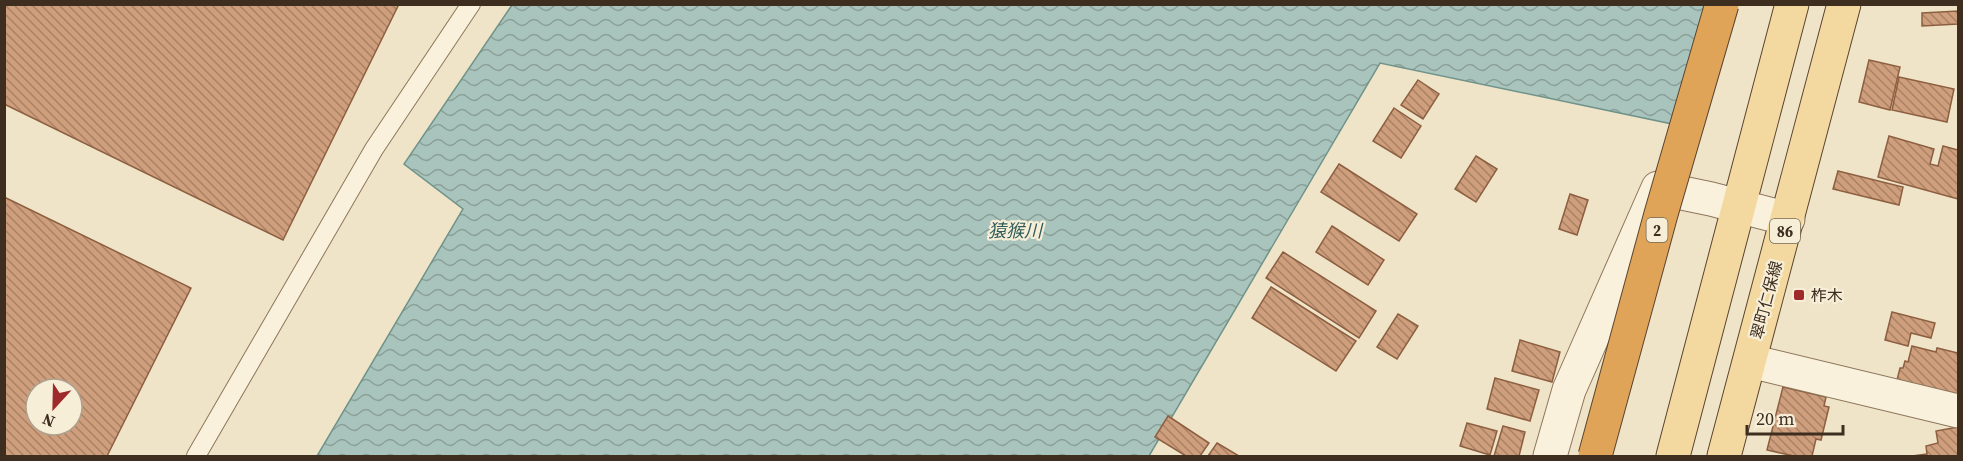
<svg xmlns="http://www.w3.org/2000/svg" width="1963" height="461" font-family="'Source Serif 4','Noto Sans JP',serif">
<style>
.water{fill:url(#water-waves);stroke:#6f938a;stroke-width:1.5}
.building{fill:url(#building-back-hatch);stroke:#8d5f41;stroke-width:1.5;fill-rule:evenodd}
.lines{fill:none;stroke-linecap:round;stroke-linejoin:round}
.service-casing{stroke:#8d765c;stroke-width:20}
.minor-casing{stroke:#8d765c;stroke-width:35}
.primary-casing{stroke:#5b4430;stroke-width:35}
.service{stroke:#faf1dc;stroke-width:18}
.minor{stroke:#faf1dc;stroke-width:33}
.primary{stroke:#f3d9a0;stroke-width:33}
.motorway-bridge-casing{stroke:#5b4430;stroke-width:35;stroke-linecap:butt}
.motorway-bridge{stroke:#e0a458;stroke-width:33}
.poi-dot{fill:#9e2a2b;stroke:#f7eed8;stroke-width:2}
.labels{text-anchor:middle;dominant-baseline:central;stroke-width:4.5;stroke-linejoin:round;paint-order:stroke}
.shield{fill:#f7eed8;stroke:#756857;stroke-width:1.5}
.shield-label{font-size:15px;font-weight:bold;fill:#3d2e20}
.poi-label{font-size:16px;fill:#3d2e20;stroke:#f7eed8;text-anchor:start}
.street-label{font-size:16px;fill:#3d2e20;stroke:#f7eed8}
.water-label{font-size:18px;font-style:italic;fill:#2f5d5a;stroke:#f7eed8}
</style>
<defs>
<pattern id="water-waves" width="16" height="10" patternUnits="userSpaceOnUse" patternTransform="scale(1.5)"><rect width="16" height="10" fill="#a9c4bc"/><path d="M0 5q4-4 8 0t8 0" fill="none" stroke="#8ba098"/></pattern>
<pattern id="building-back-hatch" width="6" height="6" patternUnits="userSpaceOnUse" patternTransform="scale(1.5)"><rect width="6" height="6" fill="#cf9f7d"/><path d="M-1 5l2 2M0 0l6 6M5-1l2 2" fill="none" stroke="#a98266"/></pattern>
</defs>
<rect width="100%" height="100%" fill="#f0e4c8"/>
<path class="water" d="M512 5H1714L1682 126 1380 63 1149 456H317L463 209 404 164Z"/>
<g class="building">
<path d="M4 4H399L283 240 4 104Z"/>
<path d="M1958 11V24L1922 26V13Z"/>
<path d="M1869 60 1900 67 1890 110 1859 102Z"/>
<path d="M1899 77 1954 89 1947 122 1892 110Z"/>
<path d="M1418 80 1439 94 1423 119 1401 105Z"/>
<path d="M1394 108 1421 126 1401 158 1373 141Z"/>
<path d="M1889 136 1934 149 1930 164 1938 166 1943 146 1958 150V199L1878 177Z"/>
<path d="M1476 156 1497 169 1476 202 1455 189Z"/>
<path d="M1339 164 1417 214 1399 241 1321 192Z"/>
<path d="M1838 171 1903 187 1899 205 1833 189Z"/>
<path d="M1570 194 1588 200 1577 235 1559 229Z"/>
<path d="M4 197 191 288 107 456H4ZM36 389H72V425H36Z"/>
<path d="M1332 226 1384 260 1368 285 1316 252Z"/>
<path d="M1283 252 1376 311 1359 338 1266 278Z"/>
<path d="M1271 287 1356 341 1336 371 1252 318Z"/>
<path d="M1892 312 1935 323 1931 338 1911 333 1908 346 1885 340Z"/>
<path d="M1398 314 1418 326 1397 359 1377 347Z"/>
<path d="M1520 340 1560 352 1552 382 1512 371Z"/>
<path d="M1912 346 1936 352 1937 348 1958 353V399L1896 384 1900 368H1903L1905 361 1908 362Z"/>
<path d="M1495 378 1539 390 1530 421 1487 409Z"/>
<path d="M1783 387 1826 397 1824 406 1829 407 1821 440 1816 439 1812 456H1794L1767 450Z"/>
<path d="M1168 416 1209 443 1200 456H1186L1155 437Z"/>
<path d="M1467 423 1497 431 1490 455 1460 446Z"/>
<path d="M1503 426 1525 432 1519 456H1494Z"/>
<path d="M1958 427V456H1912L1927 454 1926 446 1938 443 1936 431Z"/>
<path d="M1217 443 1239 456H1208Z"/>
</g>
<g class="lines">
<g class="service-casing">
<path id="service" d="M196 456 374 149 471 4"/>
</g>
<g class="minor-casing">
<g id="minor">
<path d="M1750 361 1958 411"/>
<path d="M1550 456 1569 390 1658 188 1711 199 1788 219"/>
</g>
</g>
<g class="primary-casing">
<g id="primary">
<path d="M1673 456 1792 4"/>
<path d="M1724 456 1844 4"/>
</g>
</g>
<use href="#service" class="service"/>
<use href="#minor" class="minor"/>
<use href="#primary" class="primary"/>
<g class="motorway-bridge-casing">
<path id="motorway-bridge" d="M1595 456 1661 214 1722 4"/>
</g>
<use href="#motorway-bridge" class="motorway-bridge"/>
</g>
<rect class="poi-dot" x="1793" y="289" width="12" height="12" rx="3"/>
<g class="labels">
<g class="shield">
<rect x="1646.5" y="218" width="21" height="24" rx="4.5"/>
<rect x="1770" y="219" width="30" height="24" rx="4.5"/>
</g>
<g class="shield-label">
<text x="1657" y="230">2</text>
<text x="1785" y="231">86</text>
</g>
<g class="poi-label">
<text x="1811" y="295">柞木</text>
</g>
<g class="street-label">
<text transform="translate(1766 300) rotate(-75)">翠町仁保線</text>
</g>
<g class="water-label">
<text x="1015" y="230">猿猴川</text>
</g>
</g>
<rect width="1963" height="461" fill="none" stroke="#3d2e20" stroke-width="12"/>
<g transform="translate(54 407) rotate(202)"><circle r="28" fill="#f7eed8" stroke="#ada18e" stroke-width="1.5"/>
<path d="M0-4.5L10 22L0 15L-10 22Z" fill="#9e2a2b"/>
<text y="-9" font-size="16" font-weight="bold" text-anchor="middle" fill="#3d2e20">N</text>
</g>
<path d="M1747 425v9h96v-9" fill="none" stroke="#3d2e20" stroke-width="3"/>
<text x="1756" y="425" font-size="18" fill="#3d2e20" stroke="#f7eed8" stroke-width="4.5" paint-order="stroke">20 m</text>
</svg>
